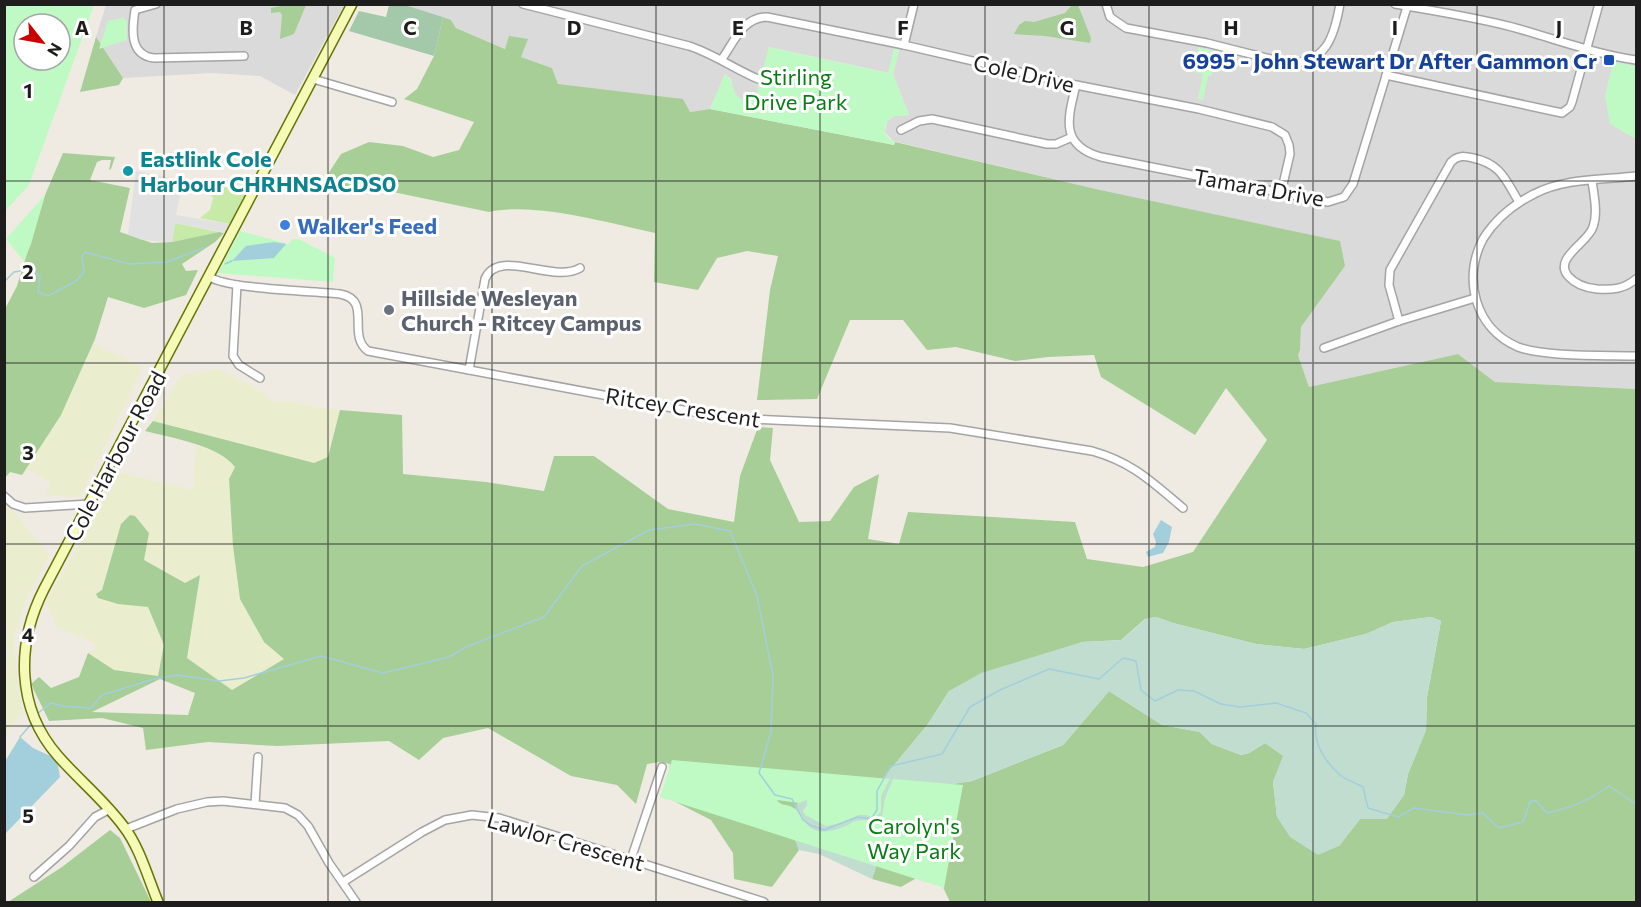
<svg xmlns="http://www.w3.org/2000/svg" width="1641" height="907" font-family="Commissioner,sans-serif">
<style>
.residential{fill:#dbdada}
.farmland{fill:#ebeece}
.grass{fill:#c7eaa8}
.forest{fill:#a7ce97;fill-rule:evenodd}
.wetland{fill:#c0ddd0}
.cemetery{fill:#a4c8aa}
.park{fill:#bffac5;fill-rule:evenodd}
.parking{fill:#e1e1e1}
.water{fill:#a3cfdd}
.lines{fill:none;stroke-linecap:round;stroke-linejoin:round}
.stream{stroke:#a3cfdd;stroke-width:1.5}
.street-casing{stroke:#a4a4a4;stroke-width:10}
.secondary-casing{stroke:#677504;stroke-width:12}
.street{stroke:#fff;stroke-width:7}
.secondary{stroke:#f5fab6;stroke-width:9}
.grid{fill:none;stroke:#1d1d1d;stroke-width:1.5;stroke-opacity:0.55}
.transit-dot{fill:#1a4fb4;stroke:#fff;stroke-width:2}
.culture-dot{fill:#0f9aa8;stroke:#fff;stroke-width:2}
.shop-dot{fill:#3f7fe0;stroke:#fff;stroke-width:2}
.worship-dot{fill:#6b7280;stroke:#fff;stroke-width:2}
.labels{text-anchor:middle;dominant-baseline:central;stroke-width:6;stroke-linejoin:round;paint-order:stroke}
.transit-label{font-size:22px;font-weight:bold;fill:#164399;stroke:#fff;text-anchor:end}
.street-label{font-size:22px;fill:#1d1d1d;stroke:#fff}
.park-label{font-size:22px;fill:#0a7c16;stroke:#fff}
.culture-label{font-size:22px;font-weight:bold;fill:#0d838f;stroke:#fff;text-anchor:start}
.shop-label{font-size:22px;font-weight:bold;fill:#366cbe;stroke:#fff;text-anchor:start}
.worship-label{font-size:22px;font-weight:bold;fill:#5b616d;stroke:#fff;text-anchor:start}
.grid-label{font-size:20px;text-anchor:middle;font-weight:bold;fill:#1d1d1d;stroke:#fff;stroke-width:6;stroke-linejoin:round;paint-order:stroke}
</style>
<rect width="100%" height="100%" fill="#efebe3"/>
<g class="residential">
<path d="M106 5H344L295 95 260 76 212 73 123 78 96 37Z"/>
<path d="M405 5H1636V389L1495 382 1458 354 1309 387 1298 355 1300 350 1301 327 1345 266 1100 190 893 141 885 132 887 121 894 116 909 115 893 74 899 50 894 49 889 73 769 47 759 92 755 97 746 101 738 98 733 92 731 79 725 74 710 109 690 112 558 84 552 68 521 57 527 39 506 49 456 28 451 20 443 17Z"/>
</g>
<g class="farmland">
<path d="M93 344 143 367 80 497 45 495 50 482 26 468 61 415Z"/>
<path d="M218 369 252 386 274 401 294 402 319 408 340 410 328 457 314 463 153 421 181 375Z"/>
<path d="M196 445 228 457 235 467 229 479 231 514 284 659 232 690 186 658 199 575 185 584 144 560 135 516 130 515 121 524 102 590 148 607 164 645 158 677 114 670 88 653 98 645 57 627 46 602 120 472 193 490Z"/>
<path d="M5 501 49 555 27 597 13 639 22 713 5 734Z"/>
</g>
<g class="grass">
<path d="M183 180 247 190 230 224 200 218 210 210 213 198 206 188 194 185 182 193 181 192Z"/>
<path d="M175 223 219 232 172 242Z"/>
</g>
<g class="forest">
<path d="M292 4 306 5 294 34 280 39 282 15 280 12 271 13V8Z"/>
<path d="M1072 5H1078L1091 38 1090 43 1045 36 1014 34 1019 25 1025 21 1034 22 1065 13Z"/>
<path d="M443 17 451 20 456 28 505 49 509 36 528 39 521 57 552 68 558 84 683 99 690 112 710 109 894 145 895 142 1100 190 1340 241 1345 266 1301 327 1300 350 1298 355 1309 387 1458 354 1495 382 1636 389V902H950L942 885 920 876 901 887 872 879 882 848 952 784 972 781 1063 745 1109 691 1162 725 1200 732 1212 744 1241 755 1249 753 1265 743 1284 756 1273 782 1277 817 1339 846 1360 819 1387 818 1404 795 1408 774 1426 730 1427 697 1441 621 1431 617 1393 622 1366 634 1304 649 1256 644 1173 623 1156 617 1145 619 1121 640 1082 642 949 691 928 724 861 805 792 831 799 850 772 887 734 879 733 853 711 820 666 797 670 764 660 762 647 764 636 804 617 785 571 776 488 728 443 738 419 760 389 741 277 746 208 742 146 750 143 728 102 718 49 721 31 684 39 677 51 688 79 677 88 653 114 670 158 676 164 645 148 607 118 604 98 598 96 594 102 590 121 524 130 515 135 516 149 533 144 560 185 583 200 575 187 658 232 690 284 659 264 642 240 599 233 546 229 479 235 467C218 445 172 438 145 431L153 421 314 463 328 457 340 410 402 415 403 474 486 482 544 491 554 456H594L668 509 734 522 740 476 758 427 773 428 770 460 799 522 830 521 854 487 879 474 868 539 899 544 908 512 1075 522 1087 559 1143 567 1193 552 1267 440 1226 388 1195 435 1101 377 1094 355 1048 357 1015 361 956 347 927 350 903 320H850L817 399 757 400 770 290 778 256 747 251 717 258 698 290 654 282 655 233C608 223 535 202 489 212L374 188 346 187 324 180 341 154 369 142 403 146 433 157 459 150 474 122 404 99 417 89 434 56ZM160 679 195 693 188 715 92 712Z"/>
<path d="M96 37 123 78 119 85 80 92Z"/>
<path d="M63 153 115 157 111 169 109 170 111 160H102L97 162 90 180 130 188 120 232 152 243 172 242 219 232 224 233 215 242 182 264 186 271 198 270 186 295 144 308 108 297 95 339 61 415 22 475 10 472 5 478V309L17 286 45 195Z"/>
<path d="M110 830 120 838 151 902H8L62 867Z"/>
</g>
<path class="wetland" d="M1156 617 1173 623 1256 644 1304 649 1366 634 1393 622 1431 617 1441 621 1427 697 1426 730 1408 774 1404 795 1387 819H1360L1339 846 1318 855 1290 837 1277 817 1273 782 1283 756 1265 743 1249 753 1241 755 1212 744 1200 732 1162 725 1109 691 1063 745 972 781 952 784 882 848 872 879 819 854 799 850C786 818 793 810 810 782L861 805 928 724 949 691 981 673 1082 642 1121 640 1146 619Z"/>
<path class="cemetery" d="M389 5H405L443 17 434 56 349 31 359 11 386 17Z"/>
<g class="park">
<path d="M5 4 94 5 29 185 5 211ZM24 24H60V60H24Z"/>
<path d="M123 18 127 21V40L99 49 108 21Z"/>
<path d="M769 47 888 73 894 49 899 50 893 74 909 115 894 116 886 123C883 131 886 139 895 142L894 145 710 109 725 74C737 83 729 99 748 100L756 96Z"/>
<path d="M1197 47 1219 52 1216 54 1211 76H1208L1203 100 1198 99 1203 74 1195 72 1199 52Z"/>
<path d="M1613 62 1636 66V139L1610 124 1605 96Z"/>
<path d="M45 195 31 244 24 261 6 239Z"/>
<path d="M240 231 289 244 292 239 301 240 335 258 333 282 218 273Z"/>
<path d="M672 760 890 779 881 796V811L875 818 866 815H858L846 822 826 826 805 815 803 811 807 805V800L799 803 777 800C781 806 786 804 792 807 801 812 805 827 815 830 823 834 840 829 848 825 851 824 852 821 856 821 866 818 872 823 882 817L885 798 893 779 963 785 944 888 660 797Z"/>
</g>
<path class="parking" d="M136 171 183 180 176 215 230 224 228 233 175 223 172 242 142 240 128 234Z"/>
<g class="water">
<path d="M274 242 286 244 274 258 232 261 246 246Z"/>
<path d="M1161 520 1172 527 1169 542 1163 553 1148 557 1146 552 1155 547 1156 542 1153 534Z"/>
<path d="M20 737 33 748 57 759 60 777 5 834 4 763Z"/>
</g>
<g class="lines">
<g class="stream">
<path d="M225 264 232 261"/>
<path d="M5 281 14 272 33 269 40 277 38 292 48 296 76 281 84 272 82 257 85 252 129 264 167 262 203 248"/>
<path d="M38 713 51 703 63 706 91 708 102 695 154 679 177 675 219 681 244 678 321 656 383 673 449 657 468 646 544 617 582 566 649 530 695 524 730 531 757 596 773 676 771 732 759 773 775 795 792 799 803 820 810 825 824 830 857 817 871 819 877 810V791L891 766 942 754 970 707 1000 690 1049 669 1099 679 1123 658 1136 661 1141 690 1155 701 1178 690 1194 691 1221 704 1240 707 1276 703 1306 713 1316 724C1313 744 1326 763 1341 776 1347 780 1356 783 1363 787L1368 808 1398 817 1414 808 1468 815 1483 813 1499 828 1523 822 1530 802 1535 800 1547 813C1571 808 1590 800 1609 786L1636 804"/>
<path d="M20 737 33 722"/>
</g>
<g class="street-casing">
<g id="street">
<path d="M156 4 135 10C132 29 129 55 154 58L244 56"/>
<path d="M523 4 689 46C714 54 734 69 758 79"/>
<path d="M1106 4 1110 17 1126 28 1207 43 1286 63C1326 64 1334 38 1340 4"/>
<path d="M1395 4C1434 11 1474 17 1512 27 1553 38 1594 54 1636 60"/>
<path d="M904 45 914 4"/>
<path d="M722 59C734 42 743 17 767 17L904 45 1076 85 1199 109 1272 127 1285 135 1289 145 1290 154 1281 193"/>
<path d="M1386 75 1562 113 1570 107 1572 102 1599 4"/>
<path d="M313 79 392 102"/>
<path d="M1076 85C1068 118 1059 145 1101 157L1328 202 1344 197 1353 184 1407 7"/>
<path d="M901 130 919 121 932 119 1047 144H1056L1072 137"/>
<path d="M1636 176C1603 180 1564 178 1534 194 1514 204 1495 220 1483 239 1462 278 1475 329 1518 347 1545 357 1606 355 1636 356"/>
<path d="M1592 181C1594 196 1598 213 1593 227 1588 243 1553 258 1568 276 1576 285 1586 288 1597 289 1613 290 1624 289 1636 279"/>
<path d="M210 277C227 289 314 291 340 294 373 300 346 335 368 351L726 418 950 428 1092 451C1132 462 1152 482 1183 508"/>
<path d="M237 285 233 356 239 365 260 378"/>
<path d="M1399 321 1389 285 1390 270 1451 162C1458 155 1464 156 1473 158 1501 164 1505 179 1519 202"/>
<path d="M1324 348 1399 321 1475 298"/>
<path d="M469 370 485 279C498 247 553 284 580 268"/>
<path d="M4 496 13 504 25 508 89 504"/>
<path d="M255 804 258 757"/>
<path d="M126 829 177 809 207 802 223 801 285 808 298 815 308 826 329 863 356 902"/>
<path d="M631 859 662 767"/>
<path d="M34 877 69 846 95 817 110 809"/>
<path d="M343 882 422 832 445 820 472 815 499 818 764 902"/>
</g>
</g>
<g class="secondary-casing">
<path id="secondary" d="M158 902C148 878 140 848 124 827 105 801 79 780 58 756 16 708 16 644 44 589L352 4"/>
</g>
<use href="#street" class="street"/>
<use href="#secondary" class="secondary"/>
</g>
<path class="grid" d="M164 4V902M328 4V902M492 4V902M656 4V902M820 4V902M985 4V902M1149 4V902M1313 4V902M1477 4V902M4 181H1636M4 363H1636M4 544H1636M4 726H1636"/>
<rect class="transit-dot" x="1603" y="54" width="12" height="12" rx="3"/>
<circle class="culture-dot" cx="128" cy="171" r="6"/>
<circle class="shop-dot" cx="285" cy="225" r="6"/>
<circle class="worship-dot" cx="389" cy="310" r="6"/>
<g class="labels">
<g class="transit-label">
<text x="1597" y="60">6995 - John Stewart Dr After Gammon Cr</text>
</g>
<g class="street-label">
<text transform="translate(1024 73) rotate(13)">Cole Drive</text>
<text transform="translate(1259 187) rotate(10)">Tamara Drive</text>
<text transform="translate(683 407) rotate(9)">Ritcey Crescent</text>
<text transform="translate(115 456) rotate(-62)">Cole Harbour Road</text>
<text transform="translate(566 841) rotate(16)">Lawlor Crescent</text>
</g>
<g class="park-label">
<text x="796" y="76">Stirling<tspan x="796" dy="25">Drive Park</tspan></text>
<text x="914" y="825">Carolyn's<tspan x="914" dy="25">Way Park</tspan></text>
</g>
<g class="culture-label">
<text x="140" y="158">Eastlink Cole<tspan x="140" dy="25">Harbour CHRHNSACDS0</tspan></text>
</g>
<g class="shop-label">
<text x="297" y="225">Walker's Feed</text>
</g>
<g class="worship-label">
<text x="401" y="297">Hillside Wesleyan<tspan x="401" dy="25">Church - Ritcey Campus</tspan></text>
</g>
</g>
<g class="grid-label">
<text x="82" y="35">A</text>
<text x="246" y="35">B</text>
<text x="410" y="35">C</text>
<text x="574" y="35">D</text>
<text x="738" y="35">E</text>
<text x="903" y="35">F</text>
<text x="1067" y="35">G</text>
<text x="1231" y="35">H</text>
<text x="1395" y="35">I</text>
<text x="1559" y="35">J</text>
<text x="28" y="98">1</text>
<text x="28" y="279">2</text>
<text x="28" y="460">3</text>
<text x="28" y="642">4</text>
<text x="28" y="823">5</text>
</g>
<rect width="1641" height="907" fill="none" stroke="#1d1d1d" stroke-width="12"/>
<g transform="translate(42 42) rotate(121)"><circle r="28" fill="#ffffff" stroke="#a5a5a5" stroke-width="1.5"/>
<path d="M0-4.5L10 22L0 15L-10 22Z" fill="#cb0300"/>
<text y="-9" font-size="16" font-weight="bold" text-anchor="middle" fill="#1d1d1d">N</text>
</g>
</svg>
